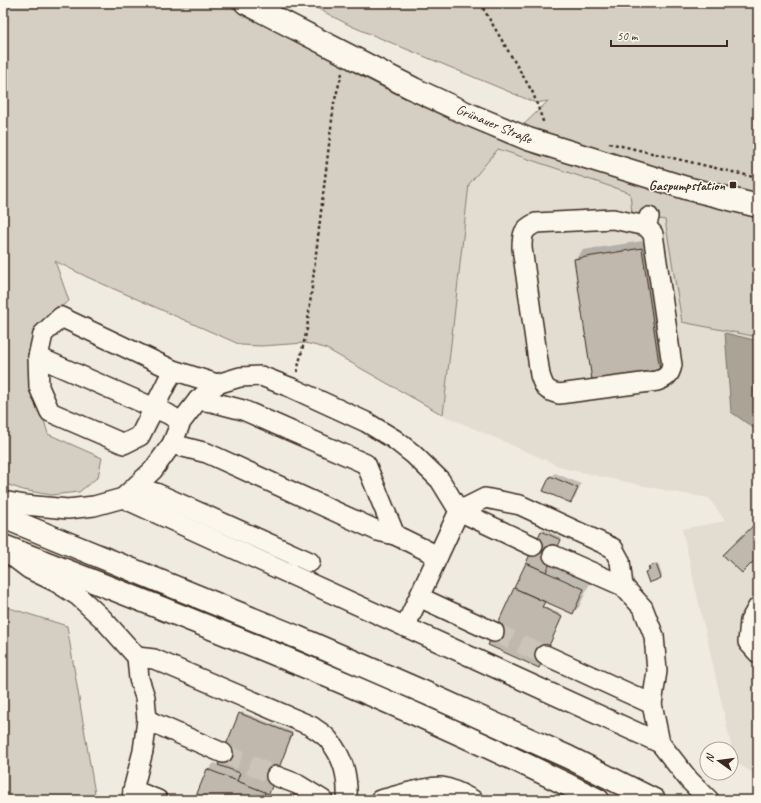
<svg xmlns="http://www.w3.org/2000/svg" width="761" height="803" font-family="Caveat,sans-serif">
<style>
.built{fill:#e2dcd1}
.green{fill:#d5cec3;stroke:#887c70}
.water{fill:#aca397;stroke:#7f7367}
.shadow{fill:#0003}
.building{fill:#c0b8ad;stroke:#3b2a1e}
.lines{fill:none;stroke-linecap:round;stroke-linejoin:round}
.minor-tunnel{stroke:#ccc4b9;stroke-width:19;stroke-dasharray:19 10;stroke-linecap:butt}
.minor-casing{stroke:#3b2a1e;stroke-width:22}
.major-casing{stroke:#3b2a1e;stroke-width:25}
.highway-casing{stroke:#3b2a1e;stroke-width:25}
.path{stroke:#3b2a1e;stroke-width:2.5;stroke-dasharray:3 3;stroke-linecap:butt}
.minor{stroke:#fbf7ec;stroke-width:19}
.major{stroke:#fbf7ec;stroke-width:22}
.highway{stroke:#fbf7ec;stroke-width:22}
.poi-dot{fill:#3b2a1e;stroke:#fbf7ec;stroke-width:1.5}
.labels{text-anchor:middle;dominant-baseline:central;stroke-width:3;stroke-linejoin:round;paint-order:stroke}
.street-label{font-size:14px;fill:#3b2a1e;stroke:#fbf7ec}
.poi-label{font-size:14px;font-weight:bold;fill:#3b2a1e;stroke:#fbf7ec;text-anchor:end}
</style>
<rect width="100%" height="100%" fill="#f0ebe0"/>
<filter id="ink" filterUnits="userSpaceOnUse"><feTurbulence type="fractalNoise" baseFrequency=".025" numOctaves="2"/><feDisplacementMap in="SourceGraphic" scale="8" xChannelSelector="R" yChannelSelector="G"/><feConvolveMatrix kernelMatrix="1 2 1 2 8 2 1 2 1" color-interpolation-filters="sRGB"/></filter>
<g filter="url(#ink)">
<path class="built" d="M498 149 630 193 665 220 682 322 758 335V776L735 762 682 529 725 521 709 498 673 492 566 469 443 415 469 184Z"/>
<g class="green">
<path d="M3 3H223L384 88 447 118 509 139 548 101 536 103 351 26 307 3H758V337L682 322 665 220 632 213 630 193 498 149 469 184 443 415 325 348 305 343 261 346 241 345 87 277 55 261 69 301 47 316 33 338 30 372 48 434 102 458 98 477 79 492 51 495 23 490 3 483Z"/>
<path d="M3 606 67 626 96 800H3Z"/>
</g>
<path class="water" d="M758 321V431L731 412 725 333 754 340Z"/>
<g class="shadow">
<path d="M650 240 668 360 660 369 592 379 575 259 583 250Z"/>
<path d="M555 473 581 484 575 498 571 502 550 477Z"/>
<path d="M543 529 562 538 549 564 590 583 579 607 572 613 545 601 543 606 563 615 539 667 489 644Z"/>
<path d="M658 563 662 576 660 577 646 573 650 570 649 567 651 566Z"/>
<path d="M242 712 293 732 265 800H210L208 770 214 763 219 765Z"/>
</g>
<g class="building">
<path d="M642 248 660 370 592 380 574 259Z"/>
<path d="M550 476 578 488 571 503 543 491Z"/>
<path d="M758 521V557L742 573 723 555Z"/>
<path d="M541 531 561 540 546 572 526 563Z"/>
<path d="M526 563 584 589 573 614 514 588Z"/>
<path d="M656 564 661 578 649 583 645 572 650 570 648 567Z"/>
<path d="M514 588 545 602 542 607 562 617 539 668 488 645Z"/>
<path d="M239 713 292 734 269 794 237 781 240 773 218 765Z"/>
<path d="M207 769 265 792 262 800H207L196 796Z"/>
</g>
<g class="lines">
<g class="minor-tunnel">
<path d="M494 632 545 655"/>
<path d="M223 753 276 776"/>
</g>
<g class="minor-casing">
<g id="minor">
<path d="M646 226 613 219 536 223C523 229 522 234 522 248L540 375C544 388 546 391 559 394L657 381C666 378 670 375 672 365L653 234 646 226 649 217"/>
<path d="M38 357 168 414 181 422"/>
<path d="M173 370 140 436 124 444 50 412 39 387 38 357 43 334 61 317 173 370 217 384"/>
<path d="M198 400 212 402 243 410 366 464 395 535"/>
<path d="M172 444 207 453 378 531 395 535 438 556"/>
<path d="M136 487 156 493 310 562"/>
<path d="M123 498 660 743"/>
<path d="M3 501 25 505 68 509 94 506 123 498 153 470 172 444 181 422 198 400 217 384 240 377 261 376 292 388 366 422 394 439 413 454 440 480 459 511 533 546"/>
<path d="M4 550 29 569 56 582 78 596 103 619 137 657 139 679 145 697 147 720 143 751 133 790 132 800"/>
<path d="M553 555 623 586 643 608 654 636 657 671 652 704 660 743 689 780 709 800"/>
<path d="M419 597 494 632"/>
<path d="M758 607 750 621 748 642 758 653"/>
<path d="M405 627 459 511 485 498 520 505 613 548 620 561 623 586"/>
<path d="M545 655 652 704"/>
<path d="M137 657 154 659 311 726C317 730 324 734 328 739 344 758 348 776 347 800"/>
<path d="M147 720 223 753"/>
<path d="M276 776 297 784 323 800"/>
<path d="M133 790 158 800"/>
<path d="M380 800C396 796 427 786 441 787 452 788 463 795 473 800"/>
</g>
</g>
<g class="major-casing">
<path id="major" d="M246 3 414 89 468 114 528 139 686 188 758 206"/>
</g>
<g class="highway-casing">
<g id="highway">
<path d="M3 517 297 637 435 697 568 757 654 800"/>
<path d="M3 546C204 624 405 703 598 800"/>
</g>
</g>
<g class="path">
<path d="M480 3 533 93 544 124"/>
<path d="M609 143 758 178"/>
<path d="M297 372 307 329 334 103 342 73"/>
</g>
<use href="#minor" class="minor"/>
<use href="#major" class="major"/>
<use href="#highway" class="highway"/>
</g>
</g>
<rect class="poi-dot" x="729" y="181" width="8" height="8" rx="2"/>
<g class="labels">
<g class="street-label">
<text transform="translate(494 124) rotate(23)">Grünauer Straße</text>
</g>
<g class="poi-label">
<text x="725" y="185">Gaspumpstation</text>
</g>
</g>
<rect width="761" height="803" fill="none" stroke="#fbf7ec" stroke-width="16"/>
<rect x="8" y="8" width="745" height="787" fill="none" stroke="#3b2a1e" stroke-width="1.5" filter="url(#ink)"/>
<g transform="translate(719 761) rotate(284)"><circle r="19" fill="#fbf7ec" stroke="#aea59a"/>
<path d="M0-3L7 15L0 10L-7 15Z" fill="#3b2a1e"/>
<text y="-6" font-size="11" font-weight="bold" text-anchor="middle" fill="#3b2a1e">N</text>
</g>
<path d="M611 40v6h116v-6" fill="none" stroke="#3b2a1e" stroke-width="2"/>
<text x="617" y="40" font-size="12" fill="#3b2a1e" stroke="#fbf7ec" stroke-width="3" paint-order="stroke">50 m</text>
</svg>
